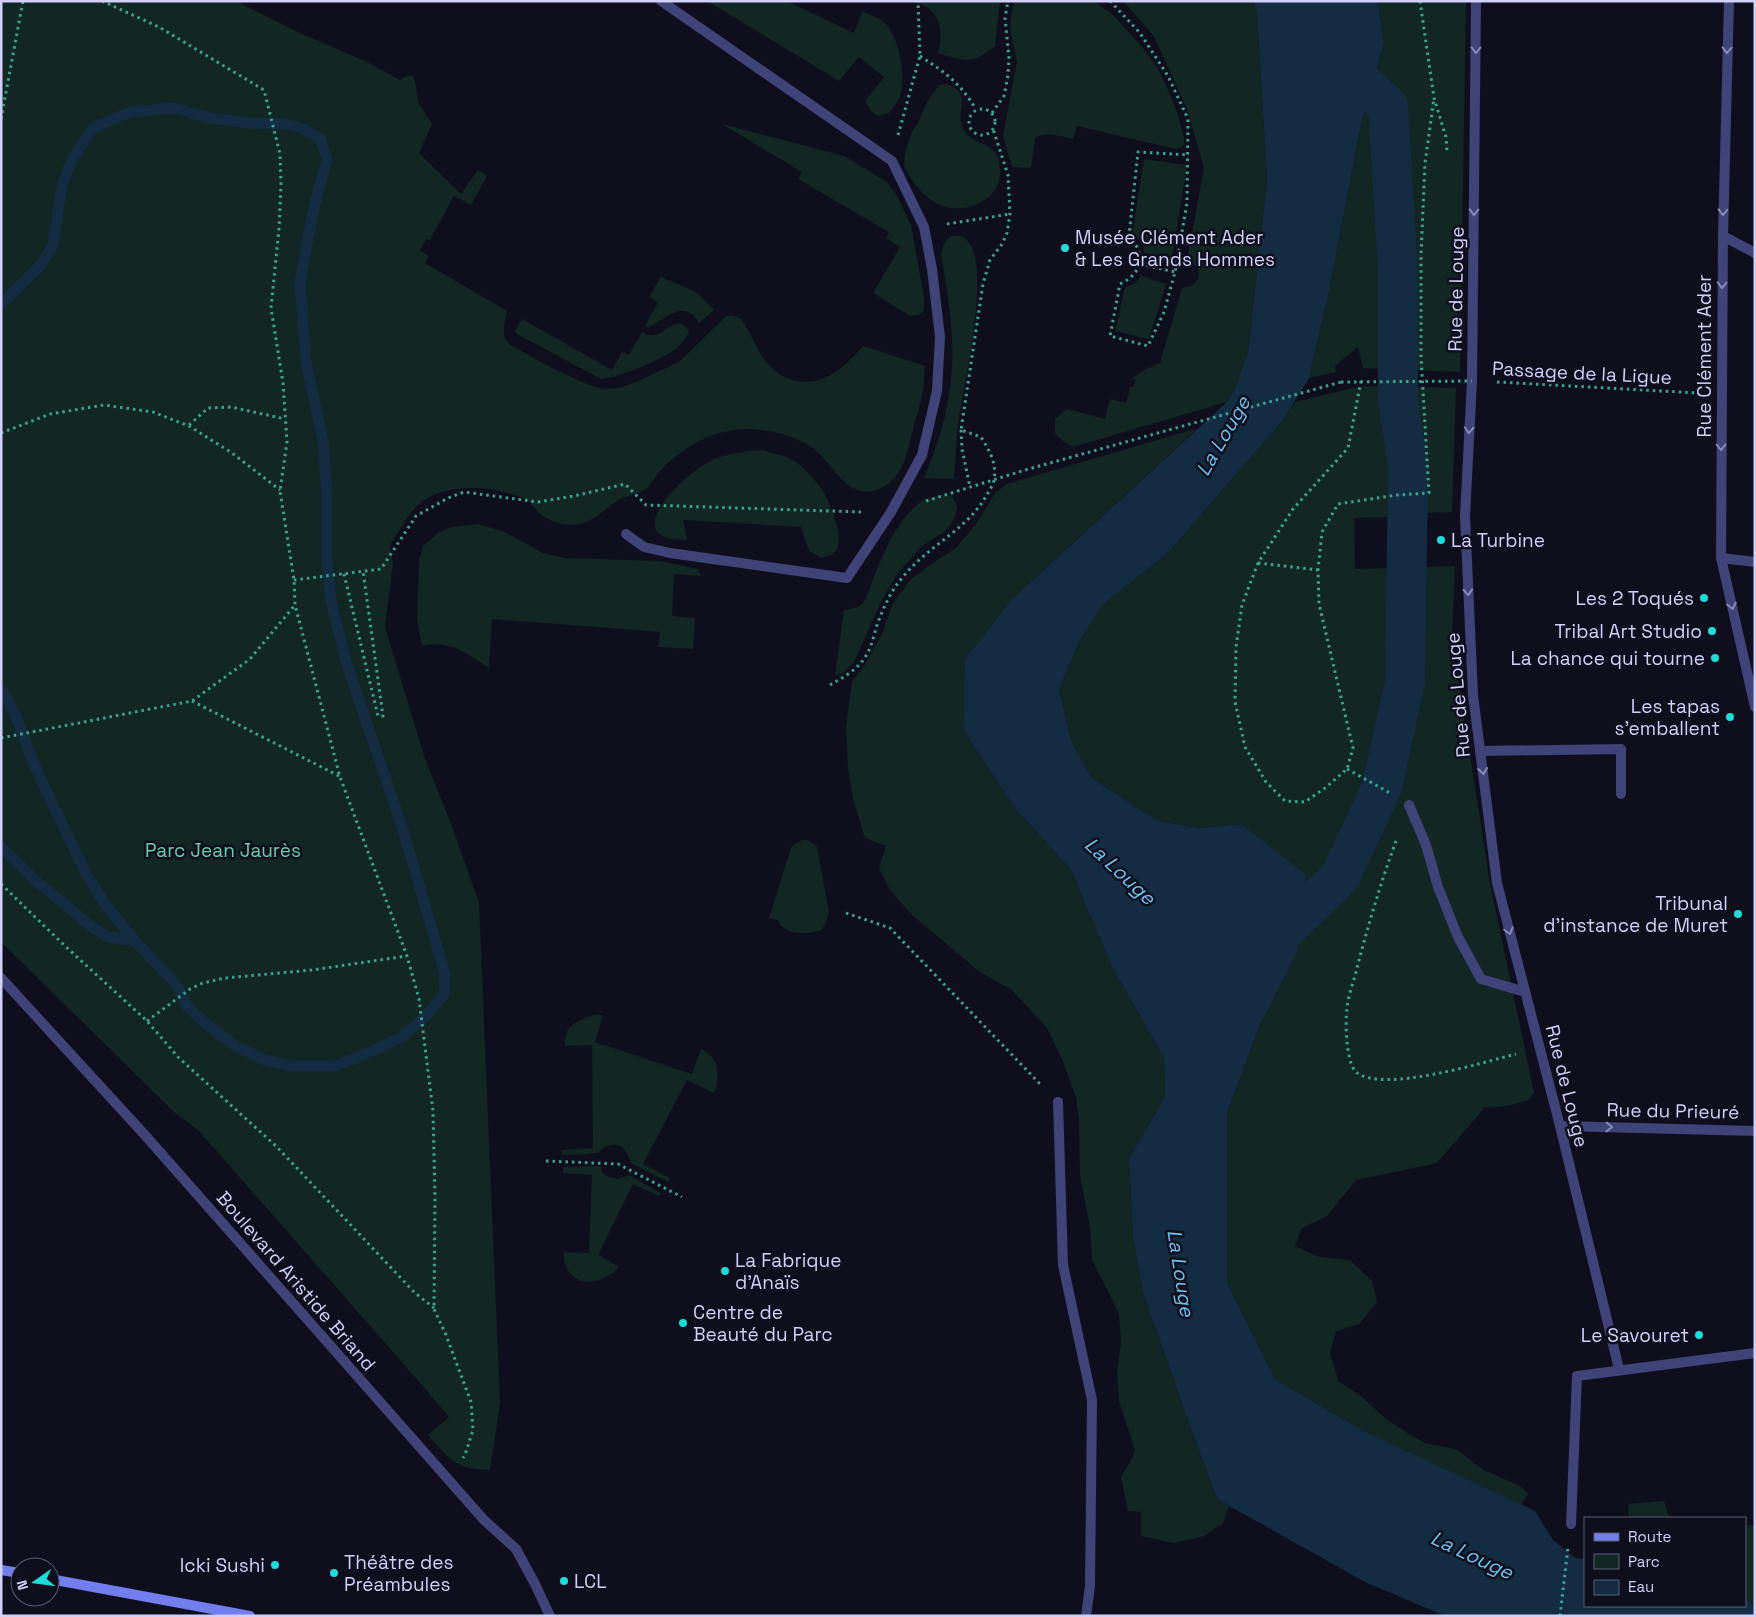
<svg xmlns="http://www.w3.org/2000/svg" width="1756" height="1617" font-family="'Space Grotesk',sans-serif">
<style>
.green{fill:#122623}
.water{fill:#142c41}
.lines{fill:none;stroke-linecap:round;stroke-linejoin:round}
.stream{stroke:#142c41;stroke-width:11}
.canal{stroke:#142c41;stroke-width:40}
.path{stroke:#3ba390;stroke-width:3;stroke-dasharray:2.5 4;stroke-linecap:butt}
.service{stroke:#3f4377;stroke-width:10}
.minor{stroke:#3f4377;stroke-width:10}
.secondary{stroke:#727eee;stroke-width:10}
.path-bridge{stroke:#3ba390;stroke-width:3;stroke-dasharray:2.5 4;stroke-linecap:butt}
.oneway{stroke:#888ab8}
.poi-dot{fill:#1adcd8;stroke:#0f0e1d;stroke-width:2}
.labels{text-anchor:middle;dominant-baseline:central;stroke-width:5;stroke-linejoin:round;paint-order:stroke}
.poi-label{font-size:19px;fill:#d0d0f9;stroke:#0f0e1d;text-anchor:end}
.street-label{font-size:19px;fill:#d0d0f9;stroke:#0f0e1d}
.park-label{font-size:19px;fill:#65d0a8;stroke:#0f0e1d}
.water-label{font-size:20px;font-style:italic;fill:#6ac1ed;stroke:#0f0e1d}
</style>
<rect width="100%" height="100%" fill="#0f0e1d"/>
<g class="green">
<path d="M1 1H236L298 32 367 62 400 80 406 76H413L415 81 418 102 432 124 419 153 461 194 478 170 487 176 471 205 454 196 430 240 426 239 420 251 429 256 425 263 507 311 504 326V336L509 344 554 369 587 384 602 389 619 388 636 382 679 362 726 316C728 316 731 315 734 316 754 320 754 374 798 381 826 386 846 365 863 346L925 366C924 377 924 389 921 400 919 410 915 419 913 429 909 445 907 461 897 475 893 481 886 486 879 489 847 503 834 462 811 447 794 436 771 430 750 429 715 428 684 446 660 471 656 475 653 481 649 486 641 495 625 495 615 502 605 510 593 521 580 524 564 527 550 522 538 512 535 508 532 504 528 501 502 486 452 482 426 499 410 509 399 531 389 547L393 563 385 627 425 759 452 826 479 903 500 1403 490 1470C456 1470 449 1459 428 1435L449 1417 422 1385 199 1131 174 1112 1 942Z"/>
<path d="M707 1H787L854 33 862 12C871 15 883 19 889 28 900 44 905 74 901 93 900 100 893 107 889 113L878 116 870 110 865 101 884 77 859 57 839 81Z"/>
<path d="M910 1H1001L999 8 995 46C971 66 967 61 938 53 945 29 939 6 910 1Z"/>
<path d="M1015 1H1094L1113 15 1143 48 1158 69 1169 92 1177 112 1184 138V144L1182 147 1176 149 1077 126 1073 139C1061 136 1046 131 1035 138L1031 168 1012 167 1003 136 1017 61 1010 29 1011 17Z"/>
<path d="M1123 1H1253L1257 13 1267 180 1248 352 1234 391 1227 402 1073 447 1064 442 1055 433V419L1067 409 1105 419 1110 399 1126 403 1130 387H1133L1136 380 1132 378 1146 369 1160 363 1182 288C1202 286 1205 268 1187 260L1204 168 1187 109 1154 36Z"/>
<path d="M1378 1H1466L1460 372 1363 368 1358 347 1335 366 1336 372 1309 378 1329 292 1361 124 1384 43Z"/>
<path d="M947 84C973 94 956 108 962 126 969 149 998 136 1000 169 1002 202 962 217 936 203 922 196 911 180 904 166L905 153 912 132 918 123 927 102 939 85Z"/>
<path d="M722 124 844 156 887 182 896 194 911 225 924 297V307L922 314 910 316 873 293 900 247 886 238 889 232 798 179 802 172Z"/>
<path d="M1144 159 1187 165 1172 259 1144 253C1144 244 1140 239 1132 236Z"/>
<path d="M952 236C957 236 961 235 966 239 993 263 964 384 959 418 956 438 956 459 954 479L924 478C935 451 945 423 949 394 957 348 949 300 941 254 943 246 944 241 952 236Z"/>
<path d="M1141 276 1166 284 1149 339 1115 331 1125 287 1134 284Z"/>
<path d="M661 277 691 290 699 295 714 310 699 323C685 298 666 318 649 327L645 326 658 303 649 297Z"/>
<path d="M522 319 612 370 622 352 629 355 642 332C659 343 664 325 680 323L687 327 689 333C685 338 681 344 677 348 664 359 618 378 601 379L517 334 515 331Z"/>
<path d="M1366 386 1456 388 1452 512 1395 514V517L1354 518 1355 569 1455 566 1452 639 1490 883 1534 1093C1532 1095 1531 1097 1529 1099 1522 1104 1493 1109 1485 1107L1437 1163 1356 1180 1327 1216 1302 1228 1295 1246 1319 1257 1350 1260 1372 1281 1377 1302 1359 1324 1336 1331 1330 1354 1339 1382 1357 1393 1389 1421 1409 1434 1425 1443 1458 1450 1470 1460 1484 1470 1520 1486 1528 1494 1521 1505 1360 1429 1275 1379 1227 1282V1113L1260 1025 1297 953 1241 824 1200 828 1158 821 1092 778 1071 741 1059 689 1079 642 1102 605 1168 553 1284 419 1295 402 1348 389Z"/>
<path d="M1198 428 1012 599 965 659 1015 808 1071 870 1111 965 1164 1058 1165 1096 1129 1159 1133 1237 1143 1293 1190 1426 1217 1499 1229 1506 1223 1523 1204 1536 1174 1543 1141 1536V1512L1128 1511 1121 1477 1131 1460 1135 1450 1119 1401 1117 1373 1121 1342 1119 1313 1092 1260 1090 1227 1080 1176 1079 1121 1076 1097 1062 1059 1047 1028 1011 989 981 973 911 914 890 890 879 868 886 846 865 838 853 799 848 768 846 727 852 681 864 666 882 634 892 605 910 580 937 560 956 548 976 524 996 492 1007 484Z"/>
<path d="M763 450C776 454 789 456 800 465 808 472 817 482 823 491 830 504 845 537 836 551 833 555 828 556 822 558L809 551 801 527 683 520 687 540C679 539 668 540 661 535 636 518 692 470 707 463 725 453 743 451 763 450Z"/>
<path d="M940 495 952 496 957 507 956 514 951 524 943 533 923 545 897 574 880 604 854 662 843 673 835 675 844 610 859 607 865 600C879 566 891 524 922 501 927 498 935 497 940 495Z"/>
<path d="M479 524 505 532 543 553 565 558 660 561 698 569 701 576 674 574 672 616 695 618 693 649 658 647 660 632 492 619 489 668C466 653 450 639 422 646L417 620 419 561 423 546 438 533 452 527Z"/>
<path d="M802 840H808L817 847 829 912 825 925 821 930 810 933H798L789 931 781 926 778 920 769 918 791 848 793 845Z"/>
<path d="M596 1015H603L595 1042 692 1074 701 1049C719 1056 721 1077 714 1093L687 1080 643 1164 670 1178 668 1182 631 1163C628 1151 619 1139 605 1147 603 1148 601 1151 599 1152 592 1155 571 1154 562 1155V1150L593 1148 592 1045 565 1046C563 1026 578 1019 596 1015Z"/>
<path d="M601 1166 602 1172C610 1180 619 1180 629 1175L661 1193 659 1196 633 1184 598 1255 619 1267C606 1280 583 1290 569 1272 565 1266 564 1259 563 1252L589 1253 592 1175 563 1173V1167Z"/>
<path d="M1664 1501 1669 1518H1629L1628 1504Z"/>
<path d="M1745 1525 1755 1526V1608L1745 1597Z"/>
</g>
<path class="water" d="M1253 1H1378L1384 43 1361 124 1329 292 1309 378 1284 419 1168 553 1102 605 1079 642 1059 689 1071 741 1092 778 1158 821 1200 828 1241 824 1306 875 1297 953 1260 1025 1227 1113V1282L1275 1379 1360 1429 1535 1511 1553 1540 1575 1558 1585 1559V1606H1745V1597L1755 1608V1616H1445L1365 1582 1217 1499 1190 1426 1143 1293 1133 1237 1129 1159 1165 1096 1164 1058 1111 965 1071 870 1015 808 964 731 965 659 1012 599 1227 402 1234 391 1248 352 1267 180 1257 13Z"/>
<g class="lines">
<g class="stream">
<path d="M1 304 40 266 53 245 62 186 71 161 93 128 130 112 173 108 210 118 249 123 285 124 303 129 320 138 327 159 313 211 300 283 306 362 323 441 327 495V558L331 602 346 661 403 830 445 974 444 994 427 1015 402 1037 354 1059 334 1066H291L265 1060 237 1047 206 1024 187 1006 177 985 135 941 105 904 86 873 51 801 34 764 15 714 1 688"/>
<path d="M1 847 34 879 93 928 109 937 135 941"/>
</g>
<path class="canal" d="M1262 952 1340 877 1382 787 1405 682 1408 465 1398 403V272L1388 106 1331 54"/>
<g class="path">
<path d="M102 1 159 27 264 90 280 154 281 184 279 229 271 308 283 383 287 442 280 491 294 580 295 605 340 777 407 956 419 999 433 1111 435 1198 434 1309 446 1335 471 1402 473 1430 465 1455 463 1458"/>
<path d="M1110 1 1140 33 1168 76 1188 119 1187 203 1175 272 1164 312 1148 346 1110 336 1120 284C1143 273 1146 254 1129 236L1138 152 1189 155"/>
<path d="M1420 1 1434 98 1446 137 1447 151"/>
<path d="M920 56C946 73 959 82 976 109"/>
<circle cx="982" cy="122" r="13"/>
<path d="M992 113 1004 96 1008 75 1009 58 1005 18 1008 1"/>
<path d="M1 119 23 1"/>
<path d="M898 135 920 56 918 1"/>
<path d="M947 224 1010 214"/>
<path d="M1140 264 1175 272"/>
<path d="M1361 381 1348 448 1293 509 1258 563 1242 605 1236 647 1235 702 1245 747 1266 782 1285 801 1305 802 1325 788 1347 769 1353 748 1319 604 1318 570 1322 532 1338 504 1397 495 1429 493 1421 357V255L1425 163 1434 98"/>
<path d="M1497 382 1698 393"/>
<path d="M189 425 208 408 231 407 285 419"/>
<path d="M961 430 962 449 970 487"/>
<path d="M1 433 50 414 104 405 153 412 189 426 232 453 280 490"/>
<path d="M926 501 1025 470 1341 382"/>
<path d="M1258 563 1318 570"/>
<path d="M344 574 378 716H383L363 571"/>
<path d="M294 580 381 569 416 516 448 498 464 492 538 502 574 496 625 484 646 505 861 512"/>
<path d="M830 685C844 677 859 669 867 654 872 645 874 635 877 625 883 609 890 592 902 578 928 545 967 531 988 493 990 489 994 484 994 479 997 463 989 450 981 437L961 430 983 284 990 260 1002 244 1007 233 1010 214 1008 175 993 129"/>
<path d="M192 701 339 776"/>
<path d="M1 738 192 701 250 659 295 605"/>
<path d="M1347 769 1390 793"/>
<path d="M1396 841C1381 882 1368 925 1357 968 1354 981 1348 995 1347 1009 1345 1021 1346 1063 1356 1072 1382 1094 1484 1062 1516 1054"/>
<path d="M1 884 65 946 147 1021 178 1057 277 1147 414 1292 434 1308"/>
<path d="M846 913 890 928 1041 1085"/>
<path d="M147 1021 190 989 203 983 225 978 312 970 407 956"/>
<path d="M546 1161 618 1164 682 1197"/>
<path d="M1560 1616 1568 1547"/>
</g>
<g class="service">
<path d="M626 534 644 547 670 553 847 578 891 512 922 455 937 391 940 337 932 269 924 227 892 161 661 1"/>
<path d="M1480 751 1621 749V794"/>
<path d="M1409 805 1426 845 1438 887 1458 937 1481 979 1525 992"/>
</g>
<g class="minor">
<path d="M1476 1 1472 381 1465 516 1473 695 1497 883 1560 1126 1619 1369"/>
<path d="M1729 1 1723 236 1721 558 1755 707"/>
<path d="M1723 236 1755 253"/>
<path d="M1721 558 1755 562"/>
<path d="M1 978 144 1134 484 1520 516 1549 535 1584 550 1616"/>
<path d="M1058 1102 1063 1265 1092 1400 1090 1586 1086 1616"/>
<path d="M1560 1126 1755 1131"/>
<path d="M1571 1524 1577 1376 1755 1353"/>
</g>
<g class="secondary">
<path d="M1 1570 20 1573"/>
<path d="M50 1579 250 1616"/>
</g>
<path class="path-bridge" d="M1341 382 1472 381"/>
</g>
<defs><path id="oneway-chevron" d="M-2-3.5L2.5 0L-2 3.5" fill="none" stroke-width="1.6" stroke-linecap="round" stroke-linejoin="round" transform="scale(1.25)"/></defs>
<g class="oneway">
<use href="#oneway-chevron" transform="translate(1476 50) rotate(91)"/>
<use href="#oneway-chevron" transform="translate(1727 50) rotate(91)"/>
<use href="#oneway-chevron" transform="translate(1474 212) rotate(91)"/>
<use href="#oneway-chevron" transform="translate(1723 212) rotate(91)"/>
<use href="#oneway-chevron" transform="translate(1722 285) rotate(91)"/>
<use href="#oneway-chevron" transform="translate(1469 430) rotate(93)"/>
<use href="#oneway-chevron" transform="translate(1721 447) rotate(90)"/>
<use href="#oneway-chevron" transform="translate(1468 592) rotate(87)"/>
<use href="#oneway-chevron" transform="translate(1732 606) rotate(77)"/>
<use href="#oneway-chevron" transform="translate(1483 771) rotate(83)"/>
<use href="#oneway-chevron" transform="translate(1509 931) rotate(75)"/>
<use href="#oneway-chevron" transform="translate(1609 1127) rotate(1)"/>
</g>
<g class="poi-dot">
<circle cx="1065" cy="248" r="5"/>
<circle cx="1441" cy="540" r="5"/>
<circle cx="1704" cy="598" r="5"/>
<circle cx="1712" cy="631" r="5"/>
<circle cx="1715" cy="658" r="5"/>
<circle cx="1730" cy="717" r="5"/>
<circle cx="1738" cy="914" r="5"/>
<circle cx="725" cy="1271" r="5"/>
<circle cx="683" cy="1323" r="5"/>
<circle cx="1699" cy="1335" r="5"/>
<circle cx="275" cy="1565" r="5"/>
<circle cx="334" cy="1573" r="5"/>
<circle cx="564" cy="1581" r="5"/>
</g>
<g class="labels">
<g class="poi-label">
<text x="1075" y="237" text-anchor="start">Musée Clément Ader<tspan x="1075" dy="22">&amp; Les Grands Hommes</tspan></text>
<text x="1451" y="540" text-anchor="start">La Turbine</text>
<text x="1694" y="598">Les 2 Toqués</text>
<text x="1702" y="631">Tribal Art Studio</text>
<text x="1705" y="658">La chance qui tourne</text>
<text x="1720" y="706">Les tapas<tspan x="1720" dy="22">s'emballent</tspan></text>
<text x="1728" y="903">Tribunal<tspan x="1728" dy="22">d'instance de Muret</tspan></text>
<text x="735" y="1260" text-anchor="start">La Fabrique<tspan x="735" dy="22">d'Anaïs</tspan></text>
<text x="693" y="1312" text-anchor="start">Centre de<tspan x="693" dy="22">Beauté du Parc</tspan></text>
<text x="1689" y="1335">Le Savouret</text>
<text x="344" y="1562" text-anchor="start">Théâtre des<tspan x="344" dy="22">Préambules</tspan></text>
<text x="265" y="1565">Icki Sushi</text>
<text x="574" y="1581" text-anchor="start">LCL</text>
</g>
<g class="street-label">
<text transform="translate(1456 289) rotate(-89)">Rue de Louge</text>
<text transform="translate(1704 356) rotate(-90)">Rue Clément Ader</text>
<text transform="translate(1582 373) rotate(3)">Passage de la Ligue</text>
<text transform="translate(1458 695) rotate(-95)">Rue de Louge</text>
<text transform="translate(1567 1086) rotate(76)">Rue de Louge</text>
<text transform="translate(1673 1111) rotate(1)">Rue du Prieuré</text>
<text transform="translate(296 1281) rotate(49)">Boulevard Aristide Briand</text>
</g>
<g class="park-label">
<text x="223" y="850">Parc Jean Jaurès</text>
</g>
<g class="water-label">
<text transform="translate(1223 436) rotate(-60)">La Louge</text>
<text transform="translate(1120 871) rotate(43)">La Louge</text>
<text transform="translate(1181 1273) rotate(81)">La Louge</text>
<text transform="translate(1472 1555) rotate(25)">La Louge</text>
</g>
</g>
<rect width="1756" height="1617" fill="none" stroke="#d0d0f9" stroke-width="5"/>
<rect x="1584" y="1517" width="162" height="90" fill="#0f0e1d" stroke="#5c5c75"/>
<rect x="1594" y="1533" width="25" height="8" fill="#727eee" stroke="#5c5c75"/>
<text x="1628" y="1542" font-size="15" fill="#d0d0f9">Route</text>
<rect x="1594" y="1554" width="25" height="15" fill="#122623" stroke="#5c5c75"/>
<text x="1628" y="1567" font-size="15" fill="#d0d0f9">Parc</text>
<rect x="1594" y="1580" width="25" height="15" fill="#142c41" stroke="#5c5c75"/>
<text x="1628" y="1592" font-size="15" fill="#d0d0f9">Eau</text>
<g transform="translate(35 1582) rotate(256)"><circle r="24" fill="#0f0e1d" stroke="#5c5c75"/>
<path d="M0-4L9 19L0 12L-9 19Z" fill="#1adcd8"/>
<text y="-8" font-size="14" font-weight="bold" text-anchor="middle" fill="#d0d0f9">N</text>
</g>
</svg>
